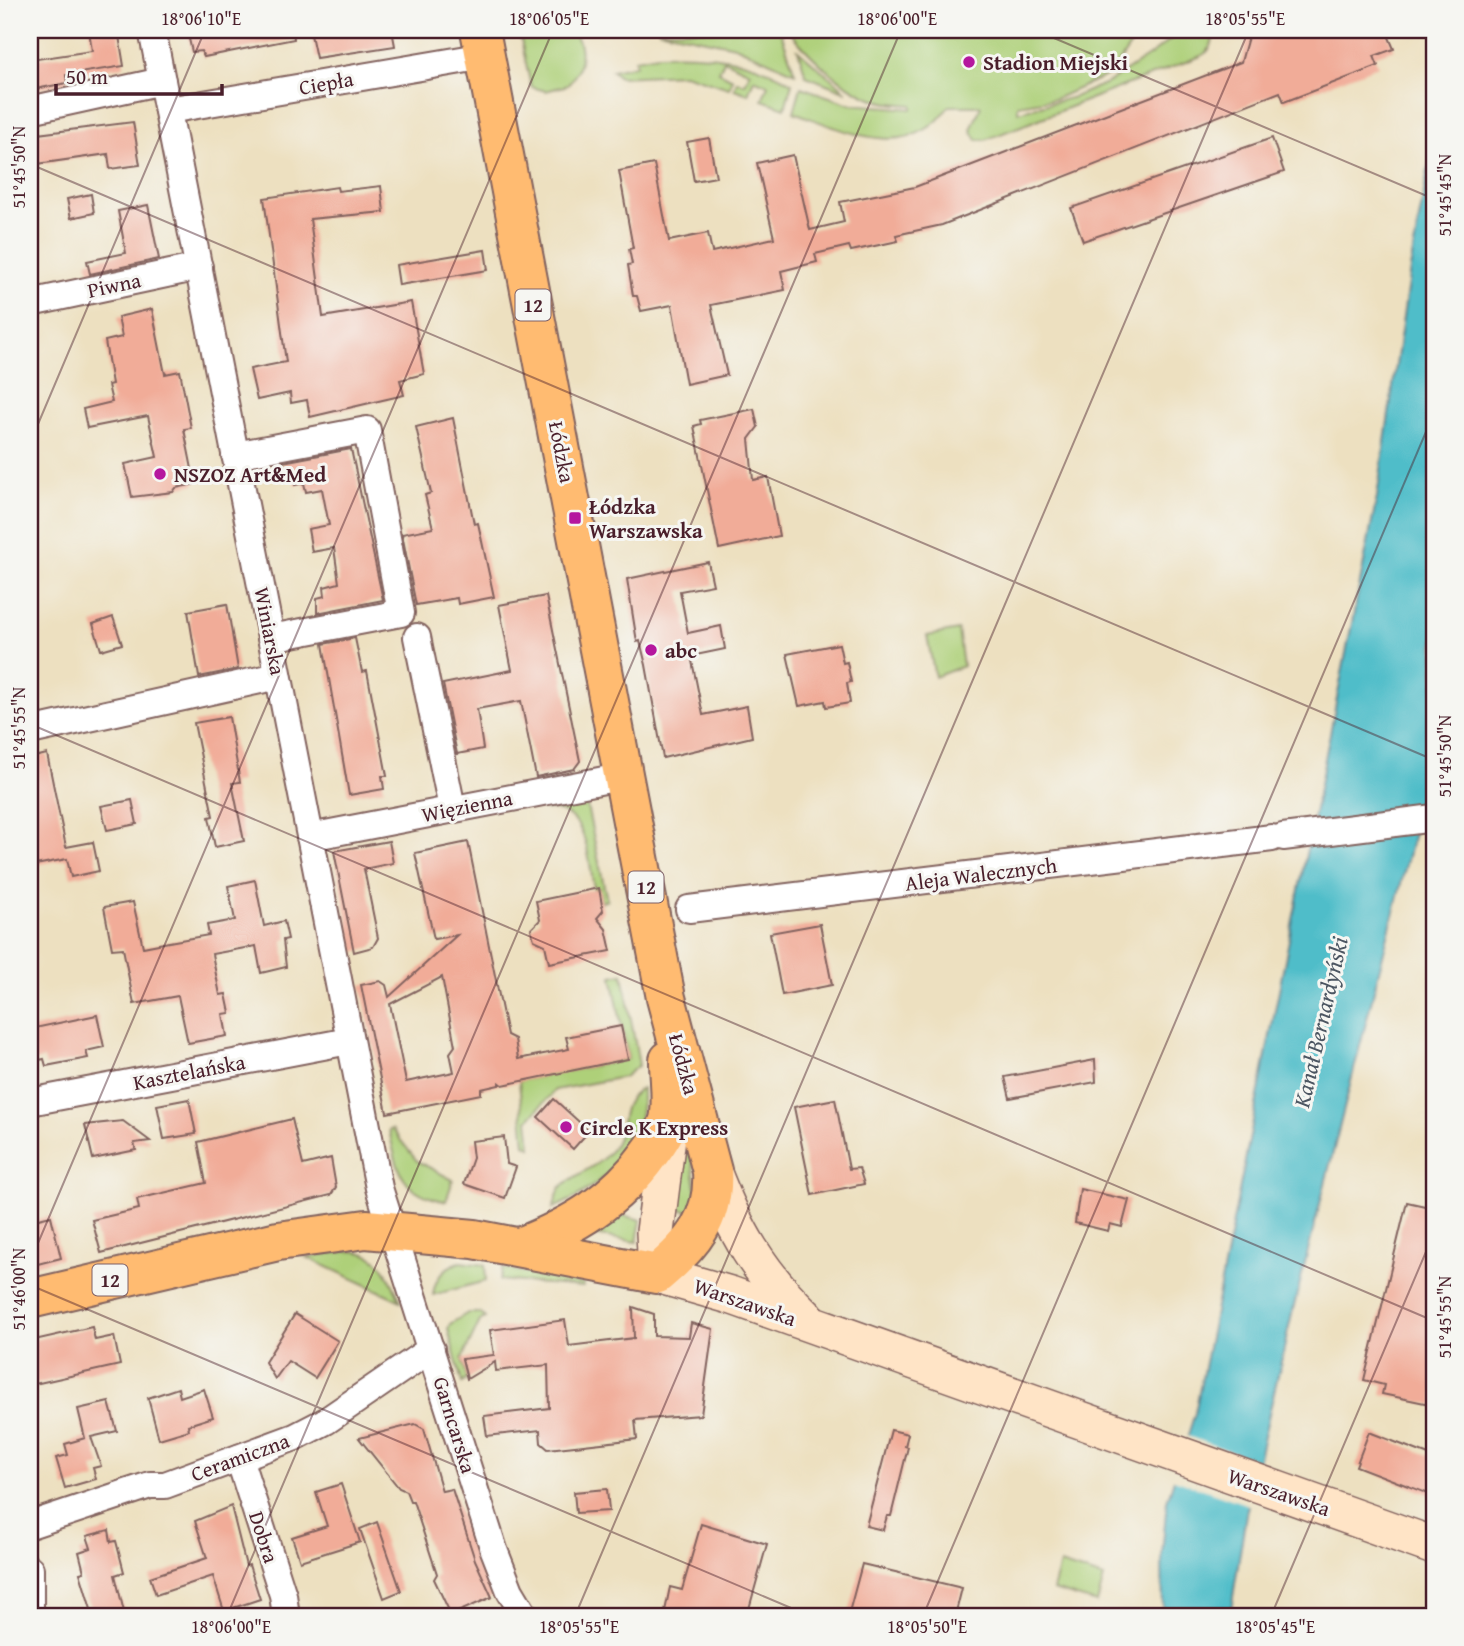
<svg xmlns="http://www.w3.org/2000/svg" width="1464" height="1646" font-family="'Gentium Book Plus',serif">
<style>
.green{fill:#aed079;stroke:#7c7852;stroke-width:2}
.water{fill:#50bdc9;stroke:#4d6e7a;stroke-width:2}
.pier{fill:#ede0c0}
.building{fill:#f1ac98;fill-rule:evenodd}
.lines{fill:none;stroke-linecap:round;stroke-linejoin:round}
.street-casing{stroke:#83635f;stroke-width:30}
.secondary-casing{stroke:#83635f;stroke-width:40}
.primary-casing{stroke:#83635f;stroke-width:42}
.street{stroke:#fff;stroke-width:26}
.secondary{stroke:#ffe4c6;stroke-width:37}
.primary{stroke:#ffbb71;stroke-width:38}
.ticks{fill:none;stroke:#4a1f2b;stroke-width:2;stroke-opacity:0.45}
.poi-dot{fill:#b5179e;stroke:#f6f6f2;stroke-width:2.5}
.labels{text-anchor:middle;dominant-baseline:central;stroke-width:6;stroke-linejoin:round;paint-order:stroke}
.shield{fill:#f6f6f2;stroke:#7e6067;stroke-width:2}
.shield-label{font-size:19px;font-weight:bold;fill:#4a1f2b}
.poi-label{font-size:21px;font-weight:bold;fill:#4a1f2b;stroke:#f6f6f2;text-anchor:start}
.street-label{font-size:21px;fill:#4a1f2b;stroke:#f6f6f2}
.water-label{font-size:23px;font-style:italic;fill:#4c5662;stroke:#f6f6f2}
.neatline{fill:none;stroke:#4a1f2b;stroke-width:2.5}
.ticks-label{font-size:18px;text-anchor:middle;fill:#4a1f2b}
</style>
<rect width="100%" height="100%" fill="#f6f6f2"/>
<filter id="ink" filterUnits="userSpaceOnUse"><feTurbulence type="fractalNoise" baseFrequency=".0143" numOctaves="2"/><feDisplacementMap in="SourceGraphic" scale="14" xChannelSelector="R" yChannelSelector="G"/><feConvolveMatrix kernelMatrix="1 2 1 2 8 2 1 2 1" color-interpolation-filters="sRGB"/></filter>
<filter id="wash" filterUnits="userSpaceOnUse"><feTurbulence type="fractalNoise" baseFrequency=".00686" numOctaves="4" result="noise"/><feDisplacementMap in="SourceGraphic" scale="28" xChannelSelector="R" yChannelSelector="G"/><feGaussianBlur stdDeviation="1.57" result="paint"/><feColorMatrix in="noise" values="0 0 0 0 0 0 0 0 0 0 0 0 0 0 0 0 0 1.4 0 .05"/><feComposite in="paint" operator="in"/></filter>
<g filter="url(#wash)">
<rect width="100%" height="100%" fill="#ede0c0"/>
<g class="green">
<path d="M519 30H572C586 47 582 69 568 85L546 91 531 87Z"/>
<path d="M658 30H780L795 73 735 46Z"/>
<path d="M788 30H1141L1111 74 1055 99 1018 105V112L1074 97 1109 82 1152 54 1182 30H1213C1214 41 1211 51 1201 56L985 140H977L971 130 981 106H949C912 164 844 131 794 112L801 87 850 104 912 109V105C900 104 886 104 874 99 841 87 810 56 788 30Z"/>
<path d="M798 50 847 92 806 76Z"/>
<path d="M658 55C708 53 749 57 792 83L785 108 762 100 768 85 754 79 748 94 734 89 737 81 745 84 750 72 724 60 719 72 733 79 729 88 684 74 619 77 612 70 636 65 635 59Z"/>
<path d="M958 630 963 666 935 677 927 636Z"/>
<path d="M1434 736V811L1419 813Z"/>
<path d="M581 802 587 806 607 900 601 902 599 888 594 889C588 858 588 805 544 810Z"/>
<path d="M623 974 639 1065 624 1077 555 1090 528 1120 531 1147 525 1144 519 1081 628 1059 612 976Z"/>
<path d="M642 1088C645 1146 603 1188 553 1208L560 1188C578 1171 601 1168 615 1144 628 1120 616 1105 642 1088Z"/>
<path d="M392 1129 417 1161 453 1180 446 1201C401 1195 397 1168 389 1130Z"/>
<path d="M689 1135 699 1214 675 1208Z"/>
<path d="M611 1212 641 1220 637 1242 581 1233Z"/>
<path d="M350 1251C382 1252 388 1276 401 1301L306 1257Z"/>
<path d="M460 1262 485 1265 486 1281 433 1295C435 1278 444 1267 460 1262Z"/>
<path d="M503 1268 584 1284 583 1287 500 1280Z"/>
<path d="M468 1313H480L485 1318 480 1321 462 1359 467 1379 462 1383 448 1329 450 1324Z"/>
<path d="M1060 1564 1104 1578 1097 1603 1053 1590Z"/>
</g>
<path class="water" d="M1434 137V736L1419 813 1292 1314 1246 1514 1230 1616H1163L1162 1554 1167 1501 1195 1413 1377 497 1410 269Z"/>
<path class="pier" d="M1184 1435 1262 1462 1251 1506 1171 1478Z"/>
<g id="blocks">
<g class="building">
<path d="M89 30H118L124 66 66 75 67 83 30 90V60L92 51Z"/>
<path d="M187 30H293L294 39 204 57 201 51 192 52Z"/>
<path d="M310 30H392L395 46 316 58Z"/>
<path d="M1255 30H1386L1394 49 1374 56 1378 66 1284 102 1280 92 942 225 896 235 898 241 851 251 849 246 815 254 817 262 781 271 785 290 711 305 727 375 686 384 672 305 641 311 637 296H633L628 265 632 264 629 249 633 248 619 171 654 164 669 241 708 233 712 252 774 238 757 163 793 155 810 230 844 222 840 202 915 187 1241 62 1248 37 1257 34Z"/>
<path d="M133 122 140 165 110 169 108 154 30 165V135Z"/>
<path d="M709 138 716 177 694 181 687 142Z"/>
<path d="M1272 138 1284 172 1083 241 1071 208Z"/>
<path d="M381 186 384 212 310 219 323 317 411 302 424 374 400 380 404 395 310 417 307 400 291 403 290 393 257 400 250 369 286 362 264 198 337 187 338 191Z"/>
<path d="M91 194 94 213 71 218 67 199Z"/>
<path d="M148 205 159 259 90 274 87 261 126 253 118 211Z"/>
<path d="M485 250 488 270 399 285 396 265Z"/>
<path d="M152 309 165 374 180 371 191 428 184 429 195 484 176 488 173 492 132 497 125 464 157 457 148 416 87 428 83 409 112 402 108 385 112 384 105 341 122 337 118 317Z"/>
<path d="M754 409 758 427 749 439 753 480 768 477 779 536 719 549 694 426 701 424 700 420Z"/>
<path d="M453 418 474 524 478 523 494 597 458 604 457 598 416 605 402 534 433 528 425 495 431 493 416 427Z"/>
<path d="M351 449 383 600 317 613V598L325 596 324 587 339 583 334 548 312 552 308 529 329 525 322 489 306 492 304 483 295 485 293 476 286 478 283 462Z"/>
<path d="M708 562 713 585 680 591 688 633 721 626 725 649 691 656 703 715 747 706 752 737 663 758 646 665 640 641 637 642 627 579Z"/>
<path d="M546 596 580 761 574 769 536 777 521 701 477 709 483 749 457 754 443 684 512 670 499 605Z"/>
<path d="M227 604 238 669 199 677 188 611Z"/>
<path d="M113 617 122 644 101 650 93 624Z"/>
<path d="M355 638 362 672 367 671 387 776H382L384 789 349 795 323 644Z"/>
<path d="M839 644 843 663 847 662 851 682 847 683 850 703 826 707 825 701 799 706 787 654Z"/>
<path d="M229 717 240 782 232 783 244 841 215 847 209 817 213 816 194 723Z"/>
<path d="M47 754 66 847 93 842 99 871 71 877 67 859 30 866V758Z"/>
<path d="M132 800 137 824 107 830 101 806Z"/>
<path d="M389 841 393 863 364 869 378 938 373 947 354 952 334 851Z"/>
<path d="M468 842 507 1035 515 1039 518 1059 569 1049 566 1037 621 1026 628 1059 503 1085 499 1082V1085L481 1089V1094L387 1113 361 985 380 981 386 985 389 997 457 935 434 939 415 853ZM442 977 455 1046 450 1053 454 1072 406 1082 390 1004Z"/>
<path d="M255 880 264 926 284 921 288 939 283 940 286 967 261 973 256 946 212 954 220 995 226 994 230 1013 223 1014 227 1036 188 1043 178 996 134 1004 123 948 112 949 104 907 133 902 143 947 169 942 209 935 207 925 235 920 228 886Z"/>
<path d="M599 888 603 911 597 918 606 929 611 951 549 963 545 945 534 940 531 929 540 920 536 901Z"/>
<path d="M820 924 832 985 782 995 770 933Z"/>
<path d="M97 1015 104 1047 86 1051 88 1058 46 1066 44 1059 30 1062V1029Z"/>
<path d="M1095 1060 1096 1082 1010 1098 1005 1077Z"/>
<path d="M189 1099 196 1134 164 1139 157 1105Z"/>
<path d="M554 1099 589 1131 573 1149 538 1117Z"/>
<path d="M835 1099 849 1169 859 1168 864 1184 812 1195 794 1107Z"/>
<path d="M292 1119 303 1165 331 1158 336 1187 331 1195 101 1253 92 1220 139 1209 137 1199 206 1183 198 1142Z"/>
<path d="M123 1121 150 1141 134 1143 136 1150 93 1159 85 1125Z"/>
<path d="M504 1137 507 1164 516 1167 505 1198 464 1184 473 1158 471 1141Z"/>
<path d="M1080 1189 1129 1200 1122 1227 1110 1224 1108 1231 1075 1223Z"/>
<path d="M1407 1202 1434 1208V1405L1382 1394 1384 1385 1364 1380Z"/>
<path d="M51 1216 61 1258 30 1266V1221Z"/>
<path d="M633 1307 654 1314V1336L689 1337 691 1323 713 1329 701 1415 635 1420 637 1439 548 1449 541 1443 540 1430 487 1436 484 1416 549 1408 548 1365 496 1371 495 1362 467 1379 462 1359 494 1355 490 1330 565 1320 569 1346 634 1338Z"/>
<path d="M295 1314 338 1341 315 1378 288 1361 275 1379 265 1362Z"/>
<path d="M92 1327 95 1340 114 1336 120 1365 30 1385V1341Z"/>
<path d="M178 1388 180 1397 204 1389 213 1417 188 1425 189 1430 159 1439 148 1398Z"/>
<path d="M109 1402 117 1431 91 1437 101 1466 93 1468 96 1479 65 1488 56 1458 68 1455 65 1444 85 1438 78 1409Z"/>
<path d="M415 1424 424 1429 442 1491 452 1489 475 1560 492 1597 451 1615 434 1579 437 1574 413 1501H410L406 1491 399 1488 359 1438Z"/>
<path d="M891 1430 908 1434 905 1446 908 1447 891 1516H887L883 1530 866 1526Z"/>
<path d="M1369 1432 1434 1457V1496L1356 1466Z"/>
<path d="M341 1484 360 1542 300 1561 292 1537 327 1526 316 1492Z"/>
<path d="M607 1489 609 1511 576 1513 574 1492Z"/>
<path d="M231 1506 246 1566 249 1565 260 1599 224 1611 213 1576 156 1595 150 1577 207 1558 195 1521Z"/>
<path d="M377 1522 401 1591 384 1598 360 1529Z"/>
<path d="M701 1524 767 1544 747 1616H664L670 1587 682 1590Z"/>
<path d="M109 1530 111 1542 116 1541 124 1572 115 1575 125 1616H93L80 1573 84 1572 79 1552 91 1548 87 1536Z"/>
<path d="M862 1564 962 1588 955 1616H848Z"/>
</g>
</g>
</g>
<g filter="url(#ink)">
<use href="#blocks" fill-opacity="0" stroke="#83635f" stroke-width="2"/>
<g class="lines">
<g class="street-casing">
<g id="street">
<path d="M152 30 379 1188 494 1550 510 1591 525 1616"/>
<path d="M30 110 162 81"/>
<path d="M168 110 485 56"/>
<path d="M30 303 199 267"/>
<path d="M235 455 367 430 401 613 271 638"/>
<path d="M417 637 452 808"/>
<path d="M30 731 278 676"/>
<path d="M310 837 625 776"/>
<path d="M1283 837 1434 818"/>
<path d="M689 909 1272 838"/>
<path d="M30 1102 349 1041"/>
<path d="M239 1458 283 1595 286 1616"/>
<path d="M30 1525 150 1485H165L295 1437 326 1421 431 1349"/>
<path d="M30 1569V1616"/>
</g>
</g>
<g class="secondary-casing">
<g id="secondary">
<path d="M669 1121 655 1232 657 1274 730 1295 1434 1546"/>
<path d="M712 1171C735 1231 758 1272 805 1317"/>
</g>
</g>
<g class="primary-casing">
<g id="primary">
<path d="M520 1247C573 1226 616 1201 650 1153 657 1144 666 1131 669 1120 673 1101 669 1079 669 1060"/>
<path d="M30 1299 278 1241 366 1229 474 1239 657 1274C692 1245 715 1218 712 1171L666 998 480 30"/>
</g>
</g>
<use href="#street" class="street"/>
<use href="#secondary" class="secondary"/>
<use href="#primary" class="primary"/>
</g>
</g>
<path class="ticks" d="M1035 30 1434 199M30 164 1434 760M30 443 205 30M30 724 1434 1321M30 1262 553 30M30 1285 810 1616M227 1616 901 30M575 1616 1249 30M923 1616 1434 413M1271 1616 1434 1233"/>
<g class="poi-dot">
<circle cx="969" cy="62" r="7"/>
<circle cx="160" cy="474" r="7"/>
<rect x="568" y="511" width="14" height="14" rx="3.5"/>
<circle cx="651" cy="650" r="7"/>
<circle cx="566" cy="1127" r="7"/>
</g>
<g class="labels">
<g class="shield">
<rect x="515.5" y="289.5" width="35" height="31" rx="5"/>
<rect x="628.5" y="871.5" width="35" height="31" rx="5"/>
<rect x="92.5" y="1264.5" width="35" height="31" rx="5"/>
</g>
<g class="shield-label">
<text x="533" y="305">12</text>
<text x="646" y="887">12</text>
<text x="110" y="1280">12</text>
</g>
<g class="poi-label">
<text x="983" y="62">Stadion Miejski</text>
<text x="174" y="474">NSZOZ Art&amp;Med</text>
<text x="589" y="506">Łódzka<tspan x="589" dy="24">Warszawska</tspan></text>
<text x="665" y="650">abc</text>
<text x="580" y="1127">Circle K Express</text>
</g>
<g class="street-label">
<text transform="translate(326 83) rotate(-10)">Ciepła</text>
<text transform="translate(114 285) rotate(-12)">Piwna</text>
<text transform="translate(562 452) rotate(79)">Łódzka</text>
<text transform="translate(270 631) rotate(79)">Winiarska</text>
<text transform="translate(467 806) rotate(-11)">Więzienna</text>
<text transform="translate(981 874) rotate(-7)">Aleja Walecznych</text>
<text transform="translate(684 1064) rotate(75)">Łódzka</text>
<text transform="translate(189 1072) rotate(-11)">Kasztelańska</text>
<text transform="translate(745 1302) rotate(19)">Warszawska</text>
<text transform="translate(455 1425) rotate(73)">Garncarska</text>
<text transform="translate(240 1457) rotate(-20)">Ceramiczna</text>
<text transform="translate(1279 1492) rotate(19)">Warszawska</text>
<text transform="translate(264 1537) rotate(72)">Dobra</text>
</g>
<g class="water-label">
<text transform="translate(1320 1022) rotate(-77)">Kanał Bernardyński</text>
</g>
</g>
<rect width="1464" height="1646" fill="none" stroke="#f6f6f2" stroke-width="77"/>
<path d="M56 84v10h166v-10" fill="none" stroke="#4a1f2b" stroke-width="3.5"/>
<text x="66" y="84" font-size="21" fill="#4a1f2b" stroke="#f6f6f2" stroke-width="5" paint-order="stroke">50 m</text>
<rect x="38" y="38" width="1388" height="1570" class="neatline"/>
<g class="ticks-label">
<text x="201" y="25">18°06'10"E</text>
<text x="549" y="25">18°06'05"E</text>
<text x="897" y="25">18°06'00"E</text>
<text x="1245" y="25">18°05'55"E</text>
<text transform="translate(19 167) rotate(-90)" y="6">51°45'50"N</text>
<text transform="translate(1445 195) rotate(-90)" y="6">51°45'45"N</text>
<text transform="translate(19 728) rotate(-90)" y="6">51°45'55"N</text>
<text transform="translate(1445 756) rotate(-90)" y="6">51°45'50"N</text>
<text transform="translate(19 1289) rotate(-90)" y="6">51°46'00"N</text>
<text transform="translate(1445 1317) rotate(-90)" y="6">51°45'55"N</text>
<text x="231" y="1633">18°06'00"E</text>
<text x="579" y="1633">18°05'55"E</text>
<text x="927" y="1633">18°05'50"E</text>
<text x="1275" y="1633">18°05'45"E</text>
</g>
</svg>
